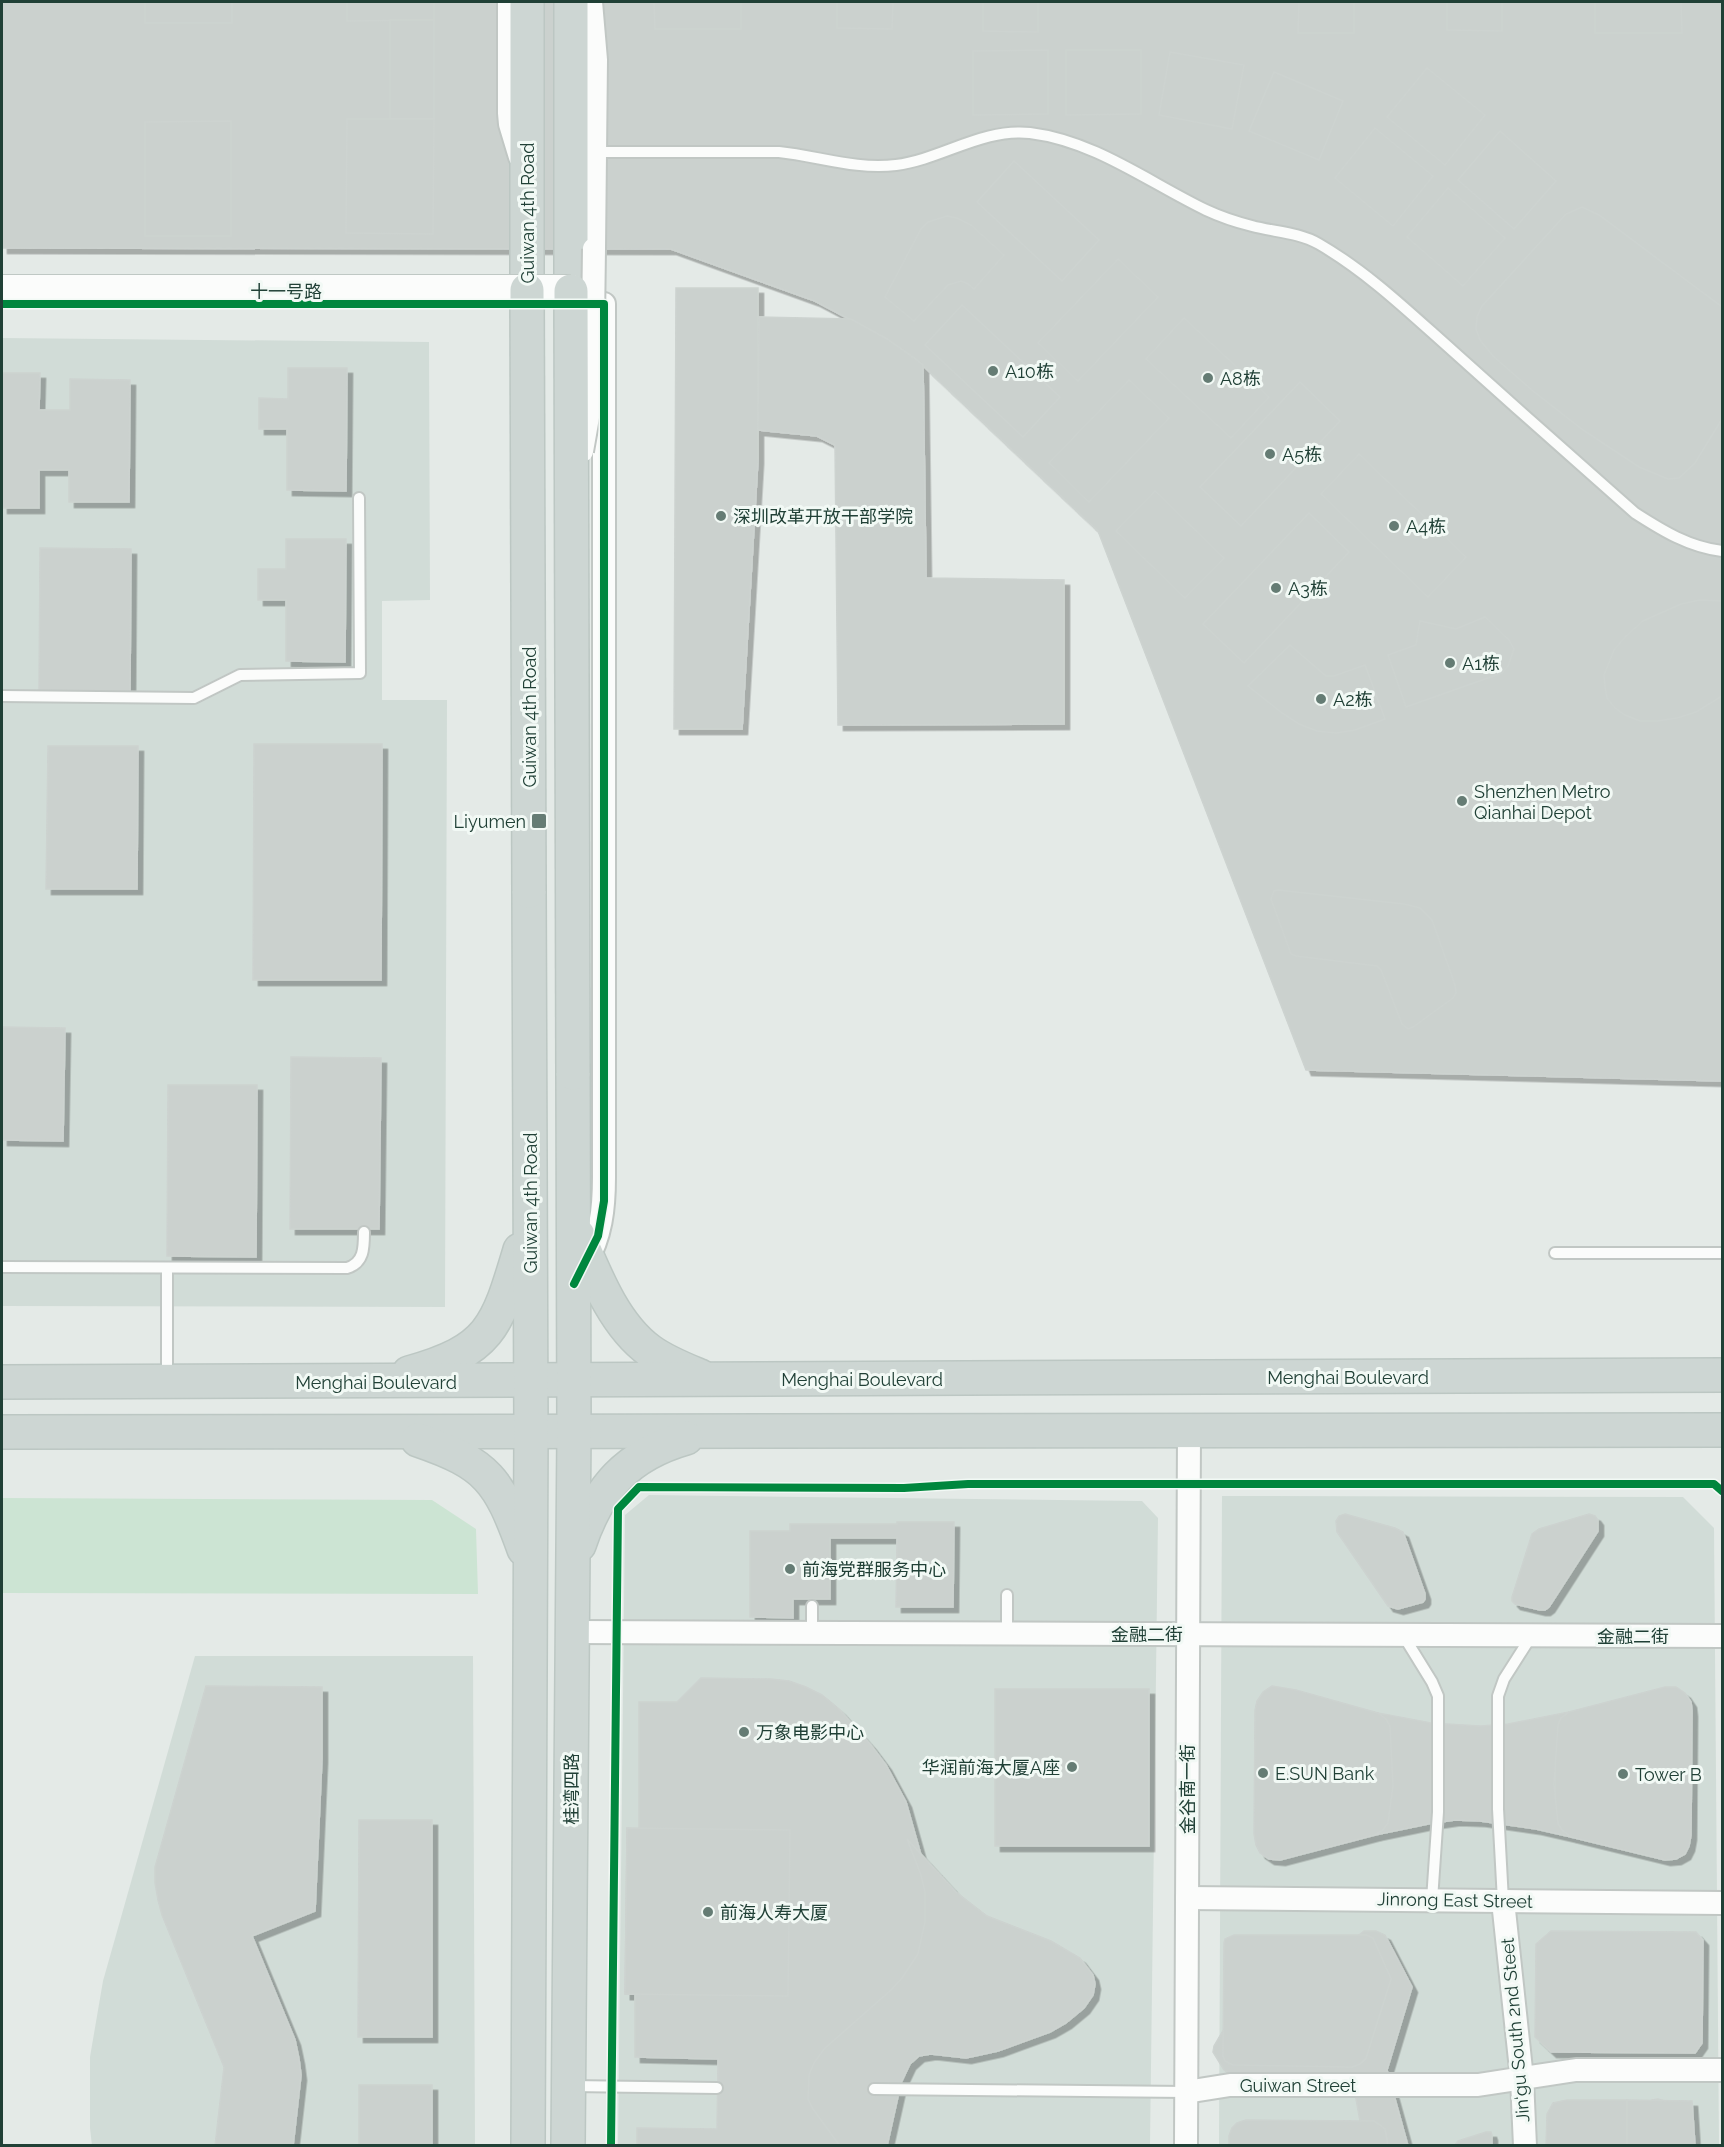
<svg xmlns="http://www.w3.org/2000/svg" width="1724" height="2147" font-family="Raleway,'Noto Sans SC',sans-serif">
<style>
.built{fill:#d1dcd7}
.green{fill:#cce4d3}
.building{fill:#cbd1ce;stroke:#cdd3d0;stroke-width:1.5;filter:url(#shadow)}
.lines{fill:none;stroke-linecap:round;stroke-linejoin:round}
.lane-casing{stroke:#c1c7c4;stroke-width:14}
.street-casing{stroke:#c1c7c4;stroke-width:26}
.primary-casing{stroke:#bcc7c3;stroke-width:36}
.lane{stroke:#fbfcfb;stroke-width:10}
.street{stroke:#fbfcfb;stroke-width:22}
.primary{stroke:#cdd6d3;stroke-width:33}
.street-bridge-casing{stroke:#c1c7c4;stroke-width:26;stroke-linecap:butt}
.secondary-bridge-casing{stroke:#bfc8c4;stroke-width:34;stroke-linecap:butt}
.primary-bridge-casing{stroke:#bcc7c3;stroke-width:36;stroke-linecap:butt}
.street-bridge{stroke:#fbfcfb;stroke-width:22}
.secondary-bridge{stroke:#fbfcfb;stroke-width:32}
.primary-bridge{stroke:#cdd6d3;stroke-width:33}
.cycleway-casing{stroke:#f2f9f5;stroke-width:11}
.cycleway{stroke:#00873e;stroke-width:8}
.poi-dot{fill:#657c74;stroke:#f2f9f5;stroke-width:2}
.labels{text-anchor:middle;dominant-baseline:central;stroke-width:6;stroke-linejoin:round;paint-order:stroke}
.street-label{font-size:18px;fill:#204036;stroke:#f2f9f5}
.poi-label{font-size:18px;fill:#204036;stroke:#f2f9f5;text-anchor:start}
</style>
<defs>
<filter id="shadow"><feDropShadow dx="5.5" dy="5.5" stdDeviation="0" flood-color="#0004"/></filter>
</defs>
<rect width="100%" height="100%" fill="#e4eae7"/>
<g class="built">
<path d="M2 338 429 342 430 600 382 601V700H447L445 1307 2 1306Z"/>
<path d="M649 1495 1142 1501 1158 1518 1150 2145 618 2146 625 1515Z"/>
<path d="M1222 1496 1683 1497 1714 1528 1719 2145 1219 2146Z"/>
<path d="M195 1656H473L475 2145 92 2146 90 2128V2057L103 1981Z"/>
</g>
<path class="green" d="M2 1498 432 1500 476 1529 478 1594 2 1593Z"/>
<g class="building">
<path d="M2 2H1722V1081L1306 1070 1098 531 916 359 887 339 815 301 671 249 2 248Z"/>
<rect x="145" y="2" width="87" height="21"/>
<path d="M347 2H434V20L347 21Z"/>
<path d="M654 2H741V29H655Z"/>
<path d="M837 2H893L892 29 837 28Z"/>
<path d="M983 2H1038V32L983 31Z"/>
<path d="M1299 2H1354V33H1298Z"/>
<path d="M1447 2H1502V31L1447 30Z"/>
<path d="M1595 2H1681L1682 33H1595Z"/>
<rect x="390" y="20" width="44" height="99"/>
<path d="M1048 50V114L973 115V51Z"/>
<path d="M1066 50H1141V114L1066 115Z"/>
<path d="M1170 52 1244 65 1232 129 1159 115Z"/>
<path d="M1427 68 1485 115 1445 165 1387 117Z"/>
<path d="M1274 72 1343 101 1319 160 1249 131Z"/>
<path d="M347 119H434L433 234 346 233Z"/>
<path d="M231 121V236H145V122Z"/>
<path d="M1375 128 1433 176 1393 226 1335 178Z"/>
<path d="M1500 131 1556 181 1514 229 1458 180Z"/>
<path d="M1014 161 1099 240 1062 281 977 202Z"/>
<path d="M1448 188 1505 238 1463 286 1407 237Z"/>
<path d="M1582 207 1599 215 1722 307V419L1695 463 1679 478 1668 479 1639 467 1583 430 1533 391 1493 356 1480 340 1476 329 1477 317 1482 306 1566 214Z"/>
<path d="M947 216 957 218 971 225 1004 255 974 289 968 284 961 281 948 285 914 321 885 297 921 229 928 222Z"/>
<path d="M1118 259 1158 297 1078 381 1038 343Z"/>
<path d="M676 288H758V459L742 729H674Z"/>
<path d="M962 305 1060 397 1023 437 925 345Z"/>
<path d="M759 317 851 319 887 339 923 365 926 578 1064 580V724L838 725 835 445 817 436 758 430Z"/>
<path d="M1184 318 1269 397 1231 438 1146 359Z"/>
<path d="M288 368H347L346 491 287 490V429H259V398L288 399Z"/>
<path d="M2 373H40L39 410H70V379L130 380 129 502H69V470H39V508H2Z"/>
<path d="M1129 380 1169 418 1089 502 1049 463Z"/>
<path d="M1300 382 1340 421 1241 526 1200 487Z"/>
<path d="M1359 454 1466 557 1428 597 1321 494Z"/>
<path d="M1155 491 1224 558 1185 598 1116 531Z"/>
<path d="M1309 513 1349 552 1244 663 1203 624Z"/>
<path d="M286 539H346L345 662 286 661V600H258V569H286Z"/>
<path d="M40 548 131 549 130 691H39Z"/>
<path d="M1700 600 1722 601V696L1696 712 1677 718 1657 721H1640L1625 715 1615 708 1607 698 1605 687 1604 675 1614 650 1626 636 1643 621 1681 604Z"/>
<path d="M1485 617 1509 640 1514 649 1508 666 1502 673 1406 707 1388 655 1416 645 1420 621 1456 629Z"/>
<path d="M1290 645 1326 676H1334L1365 665 1385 719 1355 730 1336 733 1317 731 1299 724 1282 713 1248 686Z"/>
<path d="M254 744H382L381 980H253Z"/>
<path d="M48 746H138L137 889H46Z"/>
<path d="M1278 890 1404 904 1420 908 1432 920 1455 985 1456 993 1453 998 1413 1027 1408 1029 1402 1024 1381 970 1377 966 1296 956 1291 954 1271 899 1274 891Z"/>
<path d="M2 1027 65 1028 63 1141 2 1140Z"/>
<path d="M291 1057 381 1058 379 1229H290Z"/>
<path d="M168 1085H257L256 1257 167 1256Z"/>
<path d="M1345 1514 1395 1528 1403 1532 1425 1594V1599L1423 1602 1398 1609 1388 1606 1337 1532 1336 1521 1339 1516Z"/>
<path d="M1589 1514 1595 1516 1598 1520V1531L1549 1607 1545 1610H1540L1515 1604 1512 1601V1597L1532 1534 1539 1529Z"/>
<path d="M897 1522H954L953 1607H896L897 1538H830V1599H793V1618L750 1617V1531H790V1524H897Z"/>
<path d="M701 1678 771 1679 789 1681 806 1687 822 1695 840 1710 871 1745 886 1765 906 1802 928 1880 931 1898 930 1918 922 1955 891 2026 877 2072 872 2108 874 2146H637V2128L717 2129 718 2059 635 2057V1994H625L627 1828 639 1829V1702H677Z"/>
<path d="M206 1686 322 1687V1758L315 1911 252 1936 295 2040 299 2059 301 2075 293 2146H215L224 2067 162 1915 158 1900 155 1883V1867Z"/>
<path d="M1272 1686 1296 1690 1378 1713 1386 1719 1390 1726 1392 1744 1393 1786 1388 1823 1383 1830 1375 1835 1280 1860 1269 1859 1260 1853 1256 1845 1254 1834 1255 1710 1257 1701 1263 1692Z"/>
<path d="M1665 1687H1676L1685 1693 1691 1702 1692 1711 1691 1835 1689 1846 1685 1854 1676 1859 1665 1860 1571 1837 1562 1830 1558 1824 1555 1806V1743L1558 1725 1561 1718 1569 1712Z"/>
<rect x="995" y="1689" width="154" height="157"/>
<path d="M1569 1712 1561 1718 1558 1725 1554 1784 1558 1824 1562 1830 1571 1837 1536 1829 1480 1821 1455 1820 1428 1824 1375 1835 1383 1830 1388 1823 1393 1786 1390 1726 1386 1719 1378 1713 1431 1723 1480 1726 1508 1724Z"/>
<path d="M359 1820H432V2037H358Z"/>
<path d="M627 1828 790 1830 788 1996 625 1994Z"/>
<path d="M907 1839 956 1892 987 1916 1051 1941 1080 1958 1093 1975 1095 1984 1093 1995 1084 2008 1066 2023 1050 2032 998 2051 966 2058 931 2054 919 2056 910 2064 901 2083 887 2146H840L813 2109 808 2099 809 2075 814 2063 824 2049 891 1990 902 1978 918 1954 925 1922V1892L921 1875Z"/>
<path d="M1364 1931H1376L1385 1935 1412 1987 1387 2070 1408 2146H1388L1385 2129 1380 2125 1374 2121H1360L1354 2088 1232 2075 1224 2070 1213 2052 1214 2046 1224 2029 1223 2056 1229 2064 1352 2067 1360 2064 1366 2058 1391 1979 1373 1938 1366 1935H1359Z"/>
<path d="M1551 1931 1696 1932 1703 1940 1702 2043 1695 2053 1551 2052 1535 2037 1536 1944Z"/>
<path d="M1234 1935H1366L1373 1938 1391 1979 1366 2058 1360 2064 1352 2067 1233 2065 1225 2061 1223 2056 1224 1943 1225 1939Z"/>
<rect x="359" y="2085" width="73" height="61"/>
<path d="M1658 2099 1665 2101 1671 2106 1683 2126 1690 2146H1621L1639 2113 1652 2100Z"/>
<path d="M1567 2100H1627V2146H1546L1547 2114 1553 2103Z"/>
<path d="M1627 2100 1692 2101 1695 2146H1627Z"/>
<path d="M1246 2120 1374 2121 1385 2129 1388 2146H1229V2136L1232 2128 1237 2123Z"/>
<path d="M1486 2132H1491L1492 2135V2146H1454L1458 2141Z"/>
</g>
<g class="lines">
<g class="lane-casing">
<g id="lane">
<path d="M595 152H779C818 156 856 170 896 165 942 159 982 128 1030 133 1095 141 1148 182 1206 210 1221 217 1236 222 1252 226 1274 232 1298 232 1319 244 1369 273 1411 314 1454 352 1514 406 1575 460 1635 513 1663 531 1689 547 1722 551"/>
<path d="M2 696 194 698 240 675 360 673 359 498"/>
<path d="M1555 1253H1722"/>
<path d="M2 1267 347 1268C364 1263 364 1248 364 1232"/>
<path d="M167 1379V1268"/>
<path d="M1007 1595V1634"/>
<path d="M812 1606V1633"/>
<path d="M1403 1635 1432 1682 1438 1696V1812L1432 1900"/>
<path d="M1503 1901 1498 1809V1696L1504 1679 1532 1635"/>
<path d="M571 2086 717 2088"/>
<path d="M874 2089 1186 2092"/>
</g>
</g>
<g class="street-casing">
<g id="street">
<path d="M509 2V113L510 124 520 157"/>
<path d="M591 2 596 60 594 249"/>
<path d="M585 1264C601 1236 604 1209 604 1177V304H591"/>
<path d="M572 1632 1722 1636"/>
<path d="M1187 1898 1722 1903"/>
<path d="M1503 1901 1522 2079 1525 2146"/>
<path d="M1186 2092 1230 2085H1478L1576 2070H1722"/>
<path d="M1186 2146 1189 1432"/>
</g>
</g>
<g class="primary-casing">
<g id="primary">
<path d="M527 2V290"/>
<path d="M571 2V291"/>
<path d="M578 1235C595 1275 614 1325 650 1351 665 1362 683 1369 700 1376"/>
<path d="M409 1373C491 1350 497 1327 520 1250"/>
<path d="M2 1382 1722 1375"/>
<path d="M2 1432 1722 1430"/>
<path d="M418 1440C488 1464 499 1480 524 1549"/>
<path d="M579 1545C598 1488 627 1455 686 1438"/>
<path d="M528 2146 531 1432 529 891"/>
<path d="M568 2146 574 1432 573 1073"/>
</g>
</g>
<use href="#lane" class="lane"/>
<use href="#street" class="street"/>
<use href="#primary" class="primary"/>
<g class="street-bridge-casing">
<path id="street-bridge" d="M582 451 592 394 594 249"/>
</g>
<g class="secondary-bridge-casing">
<path id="secondary-bridge" d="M2 291H571"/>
</g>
<g class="primary-bridge-casing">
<g id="primary-bridge">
<path d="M527 290 529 891"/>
<path d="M571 291 573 1073"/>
</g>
</g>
<use href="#street-bridge" class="street-bridge"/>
<use href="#secondary-bridge" class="secondary-bridge"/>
<use href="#primary-bridge" class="primary-bridge"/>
<g class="cycleway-casing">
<g id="cycleway">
<path d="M2 304H604V1201L598 1236 574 1284"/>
<path d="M611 2146 618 1509 639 1487 904 1488 968 1484H1714L1722 1491"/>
</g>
</g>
<use href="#cycleway" class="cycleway"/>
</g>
<g class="poi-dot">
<circle cx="993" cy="371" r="6"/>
<circle cx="1208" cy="378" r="6"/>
<circle cx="1270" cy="454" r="6"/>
<circle cx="721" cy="516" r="6"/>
<circle cx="1394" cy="526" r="6"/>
<circle cx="1276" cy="588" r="6"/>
<circle cx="1450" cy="663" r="6"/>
<circle cx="1321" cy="699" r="6"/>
<circle cx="1462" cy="801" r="6"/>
<rect x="531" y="813" width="16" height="16" rx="3"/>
<circle cx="790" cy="1569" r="6"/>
<circle cx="744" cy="1732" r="6"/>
<circle cx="1072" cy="1767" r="6"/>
<circle cx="1263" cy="1773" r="6"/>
<circle cx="1623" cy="1774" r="6"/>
<circle cx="708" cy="1912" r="6"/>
</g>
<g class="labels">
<g class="street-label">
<text transform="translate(527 213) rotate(-90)">Guiwan 4th Road</text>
<text x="286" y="291">十一号路</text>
<text transform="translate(529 717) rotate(-90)">Guiwan 4th Road</text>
<text transform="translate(530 1203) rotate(-90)">Guiwan 4th Road</text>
<text x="1348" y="1377">Menghai Boulevard</text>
<text x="862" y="1379">Menghai Boulevard</text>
<text x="376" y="1382">Menghai Boulevard</text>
<text x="1147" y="1634">金融二街</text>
<text x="1633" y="1636">金融二街</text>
<text transform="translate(571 1789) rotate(-90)">桂湾四路</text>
<text transform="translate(1187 1789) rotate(-90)">金谷南一街</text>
<text transform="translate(1455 1900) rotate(1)">Jinrong East Street</text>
<text transform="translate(1515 2030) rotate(-95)">Jin‘gu South 2nd Steet</text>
<text x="1298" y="2085">Guiwan Street</text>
</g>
<g class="poi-label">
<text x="1005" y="371">A10栋</text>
<text x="1220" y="378">A8栋</text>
<text x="1282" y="454">A5栋</text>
<text x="733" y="516">深圳改革开放干部学院</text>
<text x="1406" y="526">A4栋</text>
<text x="1288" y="588">A3栋</text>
<text x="1462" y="663">A1栋</text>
<text x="1333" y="699">A2栋</text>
<text x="1474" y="791">Shenzhen Metro<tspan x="1474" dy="21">Qianhai Depot</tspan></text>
<text x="526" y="821" text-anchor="end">Liyumen</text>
<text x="802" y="1569">前海党群服务中心</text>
<text x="756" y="1732">万象电影中心</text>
<text x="1060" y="1767" text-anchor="end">华润前海大厦A座</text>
<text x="1275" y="1773">E.SUN Bank</text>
<text x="1635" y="1774">Tower B</text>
<text x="720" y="1912">前海人寿大厦</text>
</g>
</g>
<rect width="1724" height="2147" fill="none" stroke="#204036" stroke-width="6"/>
</svg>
